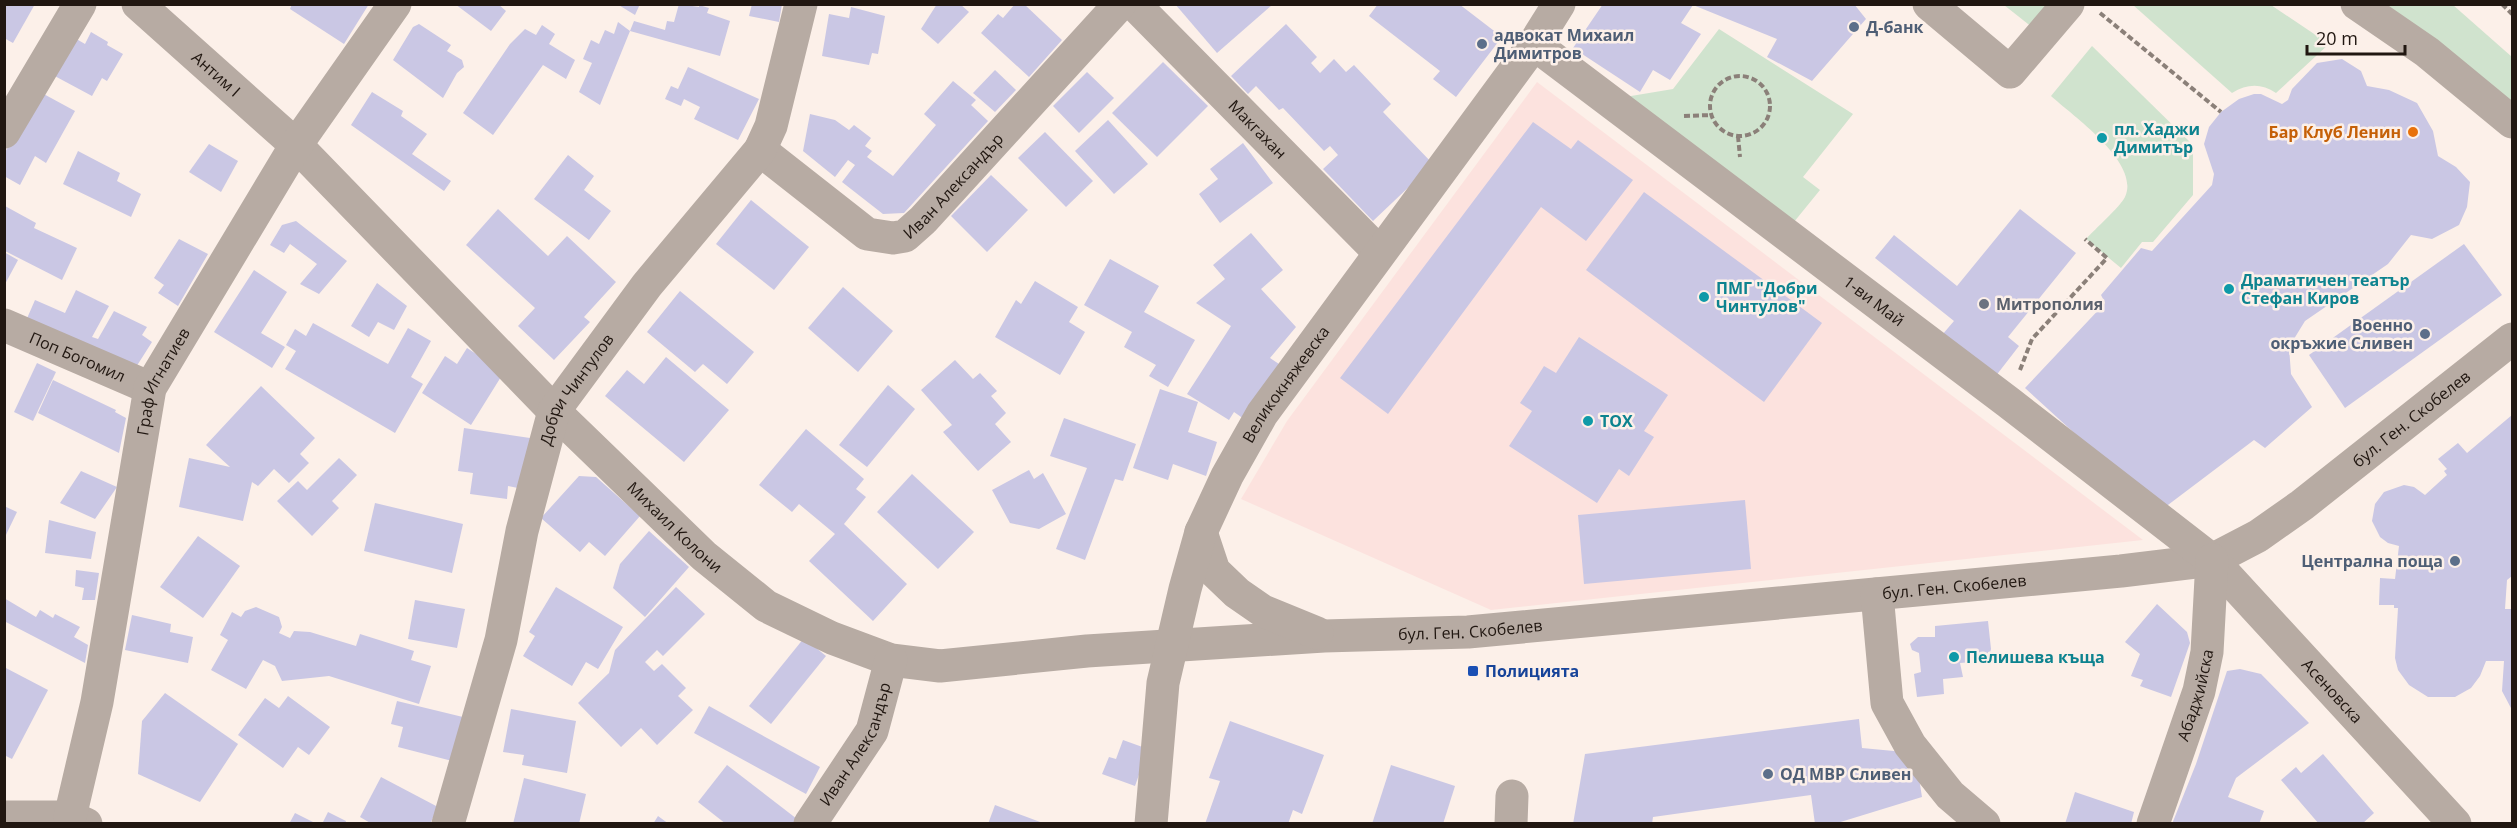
<svg xmlns="http://www.w3.org/2000/svg" width="2517" height="828" font-family="'Open Sans',sans-serif">
<style>
.education{fill:#fce2de}
.green{fill:#d0e3ce}
.building{fill:#cac7e4}
.lines{fill:none;stroke-linecap:round;stroke-linejoin:round}
.path{stroke:#8b8079;stroke-width:4;stroke-dasharray:6 3;stroke-linecap:butt}
.minor{stroke:#b7aba3;stroke-width:33}
.service-dot{fill:#5c6f8a;stroke:#fcf0e9;stroke-width:2}
.food-dot{fill:#e8710a;stroke:#fcf0e9;stroke-width:2}
.culture-dot{fill:#0f9aa8;stroke:#fcf0e9;stroke-width:2}
.worship-dot{fill:#6b7280;stroke:#fcf0e9;stroke-width:2}
.transit-dot{fill:#1a4fb4;stroke:#fcf0e9;stroke-width:2}
.labels{text-anchor:middle;dominant-baseline:central;stroke-width:5;stroke-linejoin:round;paint-order:stroke}
.service-label{font-size:16px;font-weight:bold;fill:#4e5e75;stroke:#fcf0e9;text-anchor:start}
.street-label{font-size:16px;fill:#211711;stroke:#fcf0e9}
.culture-label{font-size:16px;font-weight:bold;fill:#0d838f;stroke:#fcf0e9;text-anchor:start}
.food-label{font-size:16px;font-weight:bold;fill:#c56008;stroke:#fcf0e9;text-anchor:end}
.worship-label{font-size:16px;font-weight:bold;fill:#5b616d;stroke:#fcf0e9;text-anchor:start}
.transit-label{font-size:16px;font-weight:bold;fill:#164399;stroke:#fcf0e9;text-anchor:start}
</style>
<rect width="100%" height="100%" fill="#fcf0e9"/>
<path class="education" d="M1537 82 2143 540 1491 610 1241 499 1287 421Z"/>
<g class="green">
<path d="M2004 5H2059L2037 31Z"/>
<path d="M2133 5H2271L2329 44 2276 93C2261 83 2247 84 2232 93Z"/>
<path d="M2379 5H2453L2512 57V106Z"/>
<path d="M1719 29 1853 114 1803 177 1820 190 1785 233 1607 100 1673 89Z"/>
<path d="M2092 46 2193 145V195L2153 242H2142L2121 268 2086 239C2095 229 2120 207 2125 197 2141 163 2073 116 2051 96Z"/>
</g>
<g class="building">
<path d="M4 4H35L13 43 4 38Z"/>
<path d="M292 4H369L344 44 290 9Z"/>
<path d="M455 4H498L506 11 491 31Z"/>
<path d="M617 4H640L635 15Z"/>
<path d="M679 4 699 7V5L709 8 707 13 730 21 720 56 630 31 634 21 665 30 667 21 674 22Z"/>
<path d="M752 4H782L779 22 749 16Z"/>
<path d="M937 4H960L969 12 938 44 921 29Z"/>
<path d="M1015 4H1024L1062 40 1029 77 981 33 998 14 1003 18Z"/>
<path d="M1175 4H1273L1217 53Z"/>
<path d="M1378 4H1459L1502 37 1456 97 1433 79 1440 71 1369 16Z"/>
<path d="M1603 4H1854L1866 19 1812 81 1767 57 1777 39 1693 5 1681 23 1701 34 1670 80 1653 70 1640 92 1573 48Z"/>
<path d="M851 7 885 16 878 54 872 53 869 65 822 56 829 14 849 18Z"/>
<path d="M618 22 630 31 600 105 579 92 592 63 583 59 591 40 599 44 605 30 614 34Z"/>
<path d="M419 24 451 45 447 51 462 60 464 67 457 73 443 98 393 60 413 27Z"/>
<path d="M1286 24 1317 57 1311 63 1320 73 1334 59 1346 72 1354 65 1391 104 1383 112 1433 164 1373 221 1323 169 1338 155 1330 146 1324 151 1283 108 1279 110 1256 86 1248 94 1231 76Z"/>
<path d="M542 25 555 34 549 44 575 60 566 79 543 65 493 135 463 113 510 44 525 29 536 35Z"/>
<path d="M91 32 108 42 107 45 123 54 107 81 102 78 92 96 51 74 73 37 85 44Z"/>
<path d="M2342 59 2361 71 2367 86 2389 90 2417 103 2433 131 2438 156 2456 167 2470 182 2467 207 2459 225 2432 239 2411 235 2388 264 2305 321 2289 347 2291 374 2312 407 2265 448 2254 440 2160 511 2025 388 2105 303 2101 295 2141 248 2152 251 2212 185 2214 174 2204 144 2209 127 2221 112 2239 99 2254 94H2261L2282 104 2288 100 2292 89 2317 63Z"/>
<path d="M1163 62 1208 106 1157 157 1112 113Z"/>
<path d="M688 67 759 99 738 140 694 119 700 107 684 99 681 106 665 99 671 86 678 89Z"/>
<path d="M995 70 1016 90 995 112 973 93Z"/>
<path d="M1087 72 1114 98 1079 133 1053 106Z"/>
<path d="M953 81 976 100 971 105 988 121 904 213 883 214 842 182 855 165 848 160 835 177 803 151 810 114 835 120 849 130 854 125 871 138 865 146 872 151 867 157 893 176 936 125 924 114Z"/>
<path d="M40 92 75 111 46 163 35 156 20 185 4 176V154Z"/>
<path d="M372 92 403 111 401 116 427 134 412 154 451 181 444 191 351 125Z"/>
<path d="M1108 120 1148 164 1114 194 1075 151Z"/>
<path d="M1533 122 1571 149 1578 140 1633 180 1586 241 1541 207 1388 414 1340 378Z"/>
<path d="M1045 132 1093 181 1066 207 1018 158Z"/>
<path d="M1243 143 1273 183 1220 223 1199 194 1218 179 1210 169Z"/>
<path d="M209 144 238 161 221 192 189 172Z"/>
<path d="M78 151 120 173 117 181 141 194 131 217 63 184Z"/>
<path d="M568 155 594 176 584 190 611 211 589 240 534 199Z"/>
<path d="M991 175 1028 210 987 252 951 216Z"/>
<path d="M1644 192 1822 323 1764 402 1586 270Z"/>
<path d="M751 200 809 247 774 290 716 244Z"/>
<path d="M5 206 36 223 34 228 77 248 62 280 5 251Z"/>
<path d="M498 209 548 256 567 236 616 282 584 317 590 322 554 360 518 326 535 308 466 245Z"/>
<path d="M2020 209 2076 253 2008 337 2019 346 1995 377 1942 335 1954 321 1875 258 1894 235 1957 286Z"/>
<path d="M296 221 347 261 319 294 300 284 317 264 290 244 284 253 270 245 282 225Z"/>
<path d="M1251 233 1283 270 1261 289 1296 327 1270 358 1279 364 1244 419 1234 412 1229 420 1187 394 1231 326 1196 303 1225 279 1213 265Z"/>
<path d="M179 239 208 254 178 306 158 293 164 285 154 278Z"/>
<path d="M2464 244 2502 295 2345 408 2309 355Z"/>
<path d="M4 252 18 260 4 286Z"/>
<path d="M1110 259 1159 286 1144 312 1195 340 1168 387 1149 376 1156 365 1124 347 1132 332 1084 305Z"/>
<path d="M254 270 287 292 261 333 285 347 272 368 214 332Z"/>
<path d="M1035 281 1078 307 1069 322 1085 332 1060 375 995 337 1016 300 1021 304Z"/>
<path d="M377 283 407 306 394 330 378 322 369 337 351 326Z"/>
<path d="M843 287 893 331 858 372 808 328Z"/>
<path d="M76 290 109 306 92 337 98 339 114 311 147 327 142 335 152 342 131 375 25 323 35 300 65 313Z"/>
<path d="M680 291 754 352 727 384 703 364 695 372 647 332Z"/>
<path d="M313 323 388 364 408 328 431 341 411 377 423 384 395 433 285 369 296 351 286 345 295 329 306 336Z"/>
<path d="M1579 337 1668 395 1644 431 1654 437 1629 476 1619 469 1597 503 1509 446 1532 411 1520 403 1532 385 1544 366 1556 373Z"/>
<path d="M467 348 504 372 471 425 422 393 445 356 457 364Z"/>
<path d="M666 357 729 410 684 462 605 396 627 370 644 384Z"/>
<path d="M955 360 973 379 980 373 997 391 991 396 1006 413 995 424 1011 442 978 471 943 432 952 425 921 390Z"/>
<path d="M37 363 56 372 33 421 14 412Z"/>
<path d="M53 380 116 410 115 412 126 418 119 453 38 413Z"/>
<path d="M888 385 915 409 867 467 839 445Z"/>
<path d="M261 386 315 438 300 454 309 463 289 483 274 469 258 486 252 482 243 521 179 507 189 458 230 467 206 445Z"/>
<path d="M1160 389 1198 402 1188 432 1217 442 1206 476 1173 464 1168 480 1133 468Z"/>
<path d="M2512 415V576L2507 580 2505 609H2512V710L2502 691 2504 661H2486L2480 676 2471 688 2455 697H2428L2409 685 2398 670 2395 658 2398 608H2394V605H2379L2380 578 2395 579 2399 546 2388 543 2380 537 2372 521 2375 504 2384 492 2404 485 2414 487 2425 495 2447 475 2444 471 2447 469 2438 459 2458 443 2467 453Z"/>
<path d="M1064 418 1136 444 1123 481 1115 479 1085 560 1056 549 1087 468 1050 456Z"/>
<path d="M464 428 530 438 523 489 508 486 507 499 470 494 473 473 458 471Z"/>
<path d="M806 429 864 479 856 489 866 497 844 524 907 584 873 621 809 561 835 534 799 504 792 512 759 485Z"/>
<path d="M339 458 357 475 332 501 339 508 312 536 277 501 298 481 307 490Z"/>
<path d="M1029 470 1034 479 1043 473 1066 514 1039 529 1010 523 992 490Z"/>
<path d="M81 471 117 487 95 519 60 503Z"/>
<path d="M912 474 974 532 938 569 877 512Z"/>
<path d="M579 476 596 477 640 516 605 556 589 542 580 552 541 518Z"/>
<path d="M1745 500 1751 569 1584 584 1578 515Z"/>
<path d="M375 503 463 524 452 573 364 551Z"/>
<path d="M4 506 17 512 4 539Z"/>
<path d="M49 520 96 532 91 559 45 553Z"/>
<path d="M649 531 689 567 645 617 613 588 620 564Z"/>
<path d="M198 536 240 566 203 618 160 587Z"/>
<path d="M76 570 99 573 95 600H82L84 588 75 586Z"/>
<path d="M556 587 623 627 598 669 586 662 572 686 523 656 535 636 529 632Z"/>
<path d="M676 587 705 614 663 656 657 650 645 662 654 671 662 664 686 688 678 696 693 710 657 745 641 728 621 747 578 703 609 673 615 650Z"/>
<path d="M4 598 36 617 40 610 53 618 55 614 80 627 74 637 88 645 85 663 4 621Z"/>
<path d="M415 600 465 609 457 648 408 639Z"/>
<path d="M2157 604 2187 632 2190 643 2171 697 2140 686 2143 680 2131 676 2140 654 2125 642Z"/>
<path d="M256 607 279 617 282 627 279 633 290 638 294 631 310 632 356 646 360 634 414 651 411 660 431 666 419 704 329 676 282 681 275 666 263 660 246 689 211 670 228 640 220 635 232 612 241 617 245 611Z"/>
<path d="M132 615 171 624 170 632 193 637 188 663 125 650Z"/>
<path d="M1988 621 1991 649 1988 661 1960 663 1963 677 1943 679 1944 694 1917 697 1914 674 1921 672 1919 653 1912 650 1910 644 1918 637H1935V626Z"/>
<path d="M804 638 826 656 771 724 749 706Z"/>
<path d="M4 667 48 690 12 759 4 755Z"/>
<path d="M2240 669 2261 674 2309 723 2236 778 2228 797 2264 811 2259 824H2172L2196 764 2227 671Z"/>
<path d="M165 693 238 744 200 802 138 774 142 721Z"/>
<path d="M288 696 330 727 309 755 298 747 283 768 238 735 265 698 279 708Z"/>
<path d="M397 701 467 718 456 762 398 747 403 727 391 724Z"/>
<path d="M709 706 820 767 806 794 694 733Z"/>
<path d="M511 709 576 721 567 773 522 765 524 755 503 752Z"/>
<path d="M1859 719 1862 748 1915 753 1922 797 1834 824H1815L1811 795 1653 817 1652 824H1573L1585 754Z"/>
<path d="M1230 721 1324 755 1302 814 1293 810 1288 824H1205L1220 781 1209 778Z"/>
<path d="M1123 740 1148 749 1135 786 1102 774 1109 757 1116 759Z"/>
<path d="M2323 754 2374 813 2362 824H2319L2281 780 2296 767 2301 773Z"/>
<path d="M727 765 797 819 794 824H726L698 802Z"/>
<path d="M1391 765 1455 786 1443 824H1372Z"/>
<path d="M381 777 438 807 430 824H372L360 817Z"/>
<path d="M524 778 586 794 579 824H513Z"/>
<path d="M2075 792 2134 812 2131 824H2065Z"/>
<path d="M995 805 1043 823V824H988Z"/>
<path d="M328 812 346 821 345 824H322Z"/>
<path d="M295 813 317 824H289Z"/>
<path d="M658 816 669 824H653Z"/>
</g>
<g class="lines">
<g class="path">
<path d="M2502 4 2512 14"/>
<path d="M2100 13 2221 112"/>
<circle cx="1740" cy="106" r="30"/>
<path d="M1684 116 1712 115"/>
<path d="M1738 136 1740 157"/>
<path d="M2020 370 2032 339 2107 258 2085 239"/>
</g>
<g class="minor">
<path id="s1" d="M138 4 296 145 554 411 704 556 766 606 832 638 891 660 940 666 1087 651 1324 636 1468 632 2121 571 2212 560 2258 536 2302 505 2512 339"/>
<path id="s2" d="M1134 4 1379 252"/>
<path d="M1929 4 2010 72 2068 4"/>
<path d="M2357 4 2427 52 2512 122"/>
<path id="s3" d="M1534 44 2008 402 2212 560 2455 824"/>
<path d="M4 132 80 4"/>
<path id="s4" d="M760 150 867 234 893 238 905 236 923 220 1120 4"/>
<path id="s5" d="M4 325 150 388"/>
<path d="M1201 532 1214 571 1237 593 1263 611 1317 633"/>
<path d="M1877 594 1887 703 1910 745 1950 795 1984 824"/>
<path d="M4 817H70L86 824"/>
<path id="s6" d="M70 817 97 702 150 388 296 145 395 4"/>
<path id="s7" d="M448 824 501 640 522 531 554 411 647 285 760 150 771 126 801 4"/>
<path id="s8" d="M810 824 872 731 891 660"/>
<path id="s9" d="M1151 824 1163 683 1185 589 1201 532 1227 476 1262 414 1534 44 1559 4"/>
<path d="M1511 824 1512 796"/>
<path id="s10" d="M2153 824 2199 691 2207 652 2212 560"/>
</g>
</g>
<g class="service-dot">
<circle cx="1854" cy="27" r="6"/>
<circle cx="1482" cy="44" r="6"/>
<circle cx="2425" cy="334" r="6"/>
<circle cx="2455" cy="561" r="6"/>
<circle cx="1768" cy="774" r="6"/>
</g>
<circle class="food-dot" cx="2413" cy="132" r="6"/>
<g class="culture-dot">
<circle cx="2102" cy="138" r="6"/>
<circle cx="2229" cy="289" r="6"/>
<circle cx="1704" cy="297" r="6"/>
<circle cx="1588" cy="421" r="6"/>
<circle cx="1954" cy="657" r="6"/>
</g>
<circle class="worship-dot" cx="1984" cy="304" r="6"/>
<rect class="transit-dot" x="1467" y="665" width="12" height="12" rx="3"/>
<g class="labels">
<g class="service-label">
<text x="1866" y="27">Д-банк</text>
<text x="1494" y="35">адвокат Михаил<tspan x="1494" dy="18">Димитров</tspan></text>
<text x="2413" y="325" text-anchor="end">Военно<tspan x="2413" dy="18">окръжие Сливен</tspan></text>
<text x="2443" y="561" text-anchor="end">Централна поща</text>
<text x="1780" y="774">ОД МВР Сливен</text>
</g>
<g class="street-label">
<text stroke="none"><textPath href="#s1" startOffset="105">Антим I</textPath></text>
<text stroke="none"><textPath href="#s2" startOffset="176">Макгахан</textPath></text>
<text stroke="none"><textPath href="#s4" startOffset="244">Иван Александър</textPath></text>
<text stroke="none"><textPath href="#s3" startOffset="426">1-ви Май</textPath></text>
<text stroke="none"><textPath href="#s5" startOffset="80">Поп Богомил</textPath></text>
<text stroke="none"><textPath href="#s6" startOffset="447">Граф Игнатиев</textPath></text>
<text stroke="none"><textPath href="#s9" startOffset="468">Великокняжевска</textPath></text>
<text stroke="none"><textPath href="#s7" startOffset="456">Добри Чинтулов</textPath></text>
<text stroke="none"><textPath href="#s1" startOffset="2578">бул. Ген. Скобелев</textPath></text>
<text stroke="none"><textPath href="#s1" startOffset="750">Михаил Колони</textPath></text>
<text stroke="none"><textPath href="#s1" startOffset="2074">бул. Ген. Скобелев</textPath></text>
<text stroke="none"><textPath href="#s1" startOffset="1588">бул. Ген. Скобелев</textPath></text>
<text stroke="none"><textPath href="#s3" startOffset="1030">Асеновска</textPath></text>
<text stroke="none"><textPath href="#s10" startOffset="136">Абаджийска</textPath></text>
<text stroke="none"><textPath href="#s8" startOffset="93">Иван Александър</textPath></text>
</g>
<g class="culture-label">
<text x="2114" y="129">пл. Хаджи<tspan x="2114" dy="18">Димитър</tspan></text>
<text x="2241" y="280">Драматичен театър<tspan x="2241" dy="18">Стефан Киров</tspan></text>
<text x="1716" y="288">ПМГ "Добри<tspan x="1716" dy="18">Чинтулов"</tspan></text>
<text x="1600" y="421">ТОХ</text>
<text x="1966" y="657">Пелишева къща</text>
</g>
<g class="food-label">
<text x="2401" y="132">Бар Клуб Ленин</text>
</g>
<g class="worship-label">
<text x="1996" y="304">Митрополия</text>
</g>
<g class="transit-label">
<text x="1485" y="671">Полицията</text>
</g>
</g>
<rect width="2517" height="828" fill="none" stroke="#211711" stroke-width="12"/>
<path d="M2307 45v9h98v-9" fill="none" stroke="#211711" stroke-width="3"/>
<text x="2316" y="45" font-size="18" fill="#211711" stroke="#fcf0e9" stroke-width="4.5" paint-order="stroke">20 m</text>
</svg>
